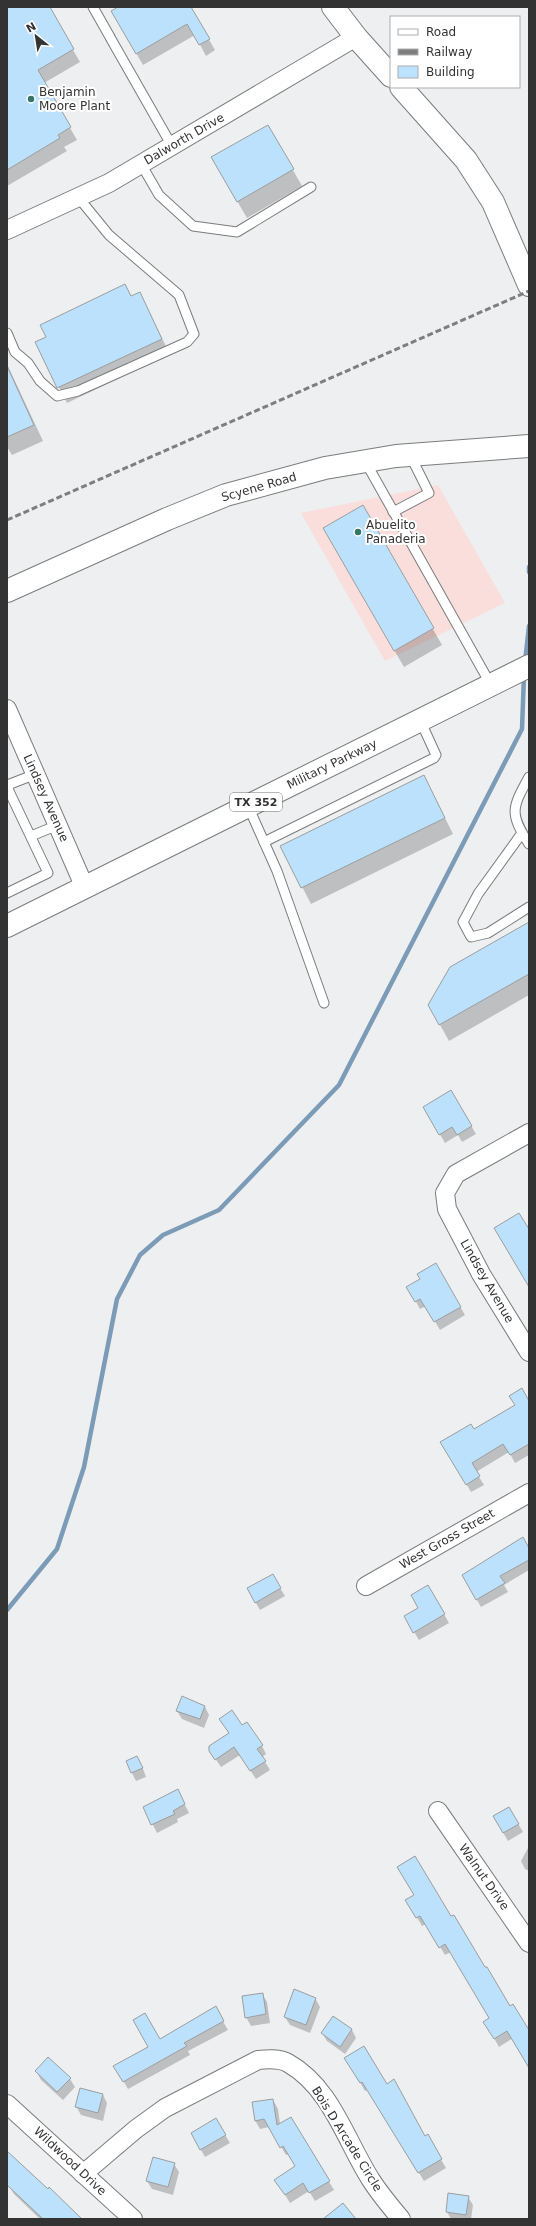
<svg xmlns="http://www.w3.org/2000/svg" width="536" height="2226" font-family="'DejaVu Sans',sans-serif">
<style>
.commercial{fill:#f9dedb}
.shadow{fill:#0003}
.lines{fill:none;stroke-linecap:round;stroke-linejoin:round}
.stream{stroke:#7b9bb7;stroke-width:4.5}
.building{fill:#bbe1fc;stroke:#9c9e9e}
.lane-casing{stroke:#7b7c7d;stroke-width:11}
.street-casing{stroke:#7b7c7d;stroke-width:20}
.secondary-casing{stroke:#7b7c7d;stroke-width:24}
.primary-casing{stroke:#7b7c7d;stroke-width:24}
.lane{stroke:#fff;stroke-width:9}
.street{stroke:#fff;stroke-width:18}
.secondary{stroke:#fff;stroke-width:22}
.primary{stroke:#fff;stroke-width:22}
.rail{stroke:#7e7e7f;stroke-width:3;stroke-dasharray:6 3;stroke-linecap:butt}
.poi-dot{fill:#347667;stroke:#fff;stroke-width:1.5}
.labels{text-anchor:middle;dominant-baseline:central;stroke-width:4;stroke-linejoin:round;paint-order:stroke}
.shield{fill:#fff;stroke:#707071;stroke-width:1}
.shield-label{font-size:11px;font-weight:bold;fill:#333334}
.poi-label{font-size:12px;fill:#333334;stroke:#fff;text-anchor:start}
.street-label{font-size:12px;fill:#333334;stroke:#fff}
</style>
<rect width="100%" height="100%" fill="#eeeff0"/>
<path class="commercial" d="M438 485 505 603 385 661 301 513Z"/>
<g class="shadow">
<path d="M7 7H48L80 62 44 83 77 140 64 147 67 151 7 186Z"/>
<path d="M120 7H190L215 50 206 56 195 35 143 65 112 11Z"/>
<path d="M268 126 302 186 247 218 212 158Z"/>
<path d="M139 293 170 354 67 403 36 342Z"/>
<path d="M7 364 43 441 12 455 7 447Z"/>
<path d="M363 506 442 645 404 667 324 529Z"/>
<path d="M424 776 453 834 311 904 281 846Z"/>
<path d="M529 923V995L449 1041 429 1005Z"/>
<path d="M451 1092 476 1134 462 1142 458 1135 445 1143 424 1107Z"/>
<path d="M435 1264 465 1315 440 1330 426 1306 420 1309 408 1287 421 1279Z"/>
<path d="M529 1403V1455L515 1463 509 1452 476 1472 484 1485 471 1492 442 1442 473 1430 516 1405Z"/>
<path d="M529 1550V1570L504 1585 508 1592 481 1607 463 1576Z"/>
<path d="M272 1575 285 1596 260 1610 248 1589Z"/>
<path d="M428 1586 449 1623 419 1640 405 1617 420 1608Z"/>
<path d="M205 1707 209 1715 204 1728 182 1719 177 1711Z"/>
<path d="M242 1726 262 1746 266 1754 262 1757 270 1770 256 1779 240 1755 221 1767 208 1748 229 1734 225 1727Z"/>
<path d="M142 1766 146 1777 136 1781 132 1773Z"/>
<path d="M182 1799 189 1813 177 1819 178 1822 157 1833 144 1807Z"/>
<path d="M509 1808 523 1832 508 1841 494 1817Z"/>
<path d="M529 1846V1871L525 1869 521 1861Z"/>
<path d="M407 1900 451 1918 509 2007 529 2032V2066L513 2038 499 2047 485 2022 490 2019 451 1952 445 1955 426 1924 422 1926Z"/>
<path d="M262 1994 267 2002 270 2023 251 2026 246 2017Z"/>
<path d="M315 1998 320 2007 310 2033 290 2025 285 2017Z"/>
<path d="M215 2008 228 2030 188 2051 190 2055 128 2089 115 2066Z"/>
<path d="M333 2017 352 2030 356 2038 345 2054 327 2041 322 2033Z"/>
<path d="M346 2058 386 2085 424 2137 427 2136 446 2168 424 2181 368 2090 365 2091Z"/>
<path d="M36 2071 70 2079 75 2087 63 2100 41 2080Z"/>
<path d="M103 2095 107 2103 103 2121 81 2115 76 2106Z"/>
<path d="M273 2100 278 2109 280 2124 290 2118 334 2190 315 2201 309 2191 290 2203 281 2188 296 2166 289 2154 286 2155 269 2127 260 2129 255 2120Z"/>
<path d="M216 2120 230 2143 205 2157 192 2134Z"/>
<path d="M7 2152 15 2159 79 2219H40L14 2194 9 2186 7 2181Z"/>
<path d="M174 2164 179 2172 173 2195 152 2189 147 2181Z"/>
<path d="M468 2197 473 2205 471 2219H451L447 2212Z"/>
</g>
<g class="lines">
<g class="stream">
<path d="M529 567V572"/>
<path d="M525 662 529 626"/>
<path d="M7 1610 57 1549 84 1467 117 1299 140 1255 163 1235 219 1210 339 1085 522 729 524 675"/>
</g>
</g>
<g class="building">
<path d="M7 7H50L74 49 38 70 71 127 58 135 60 138 7 170Z"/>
<path d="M118 7H191L210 39 199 45 187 24 136 54 111 11Z"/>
<path d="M268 125 294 169 237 202 211 157Z"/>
<path d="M125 284 131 296 140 292 162 339 57 388 35 342 46 337 40 325Z"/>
<path d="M7 366 34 425 7 437Z"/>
<path d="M363 505 434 628 394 651 323 528Z"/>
<path d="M424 775 445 818 301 888 280 846Z"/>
<path d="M529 922V974L439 1025 428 1005 450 967Z"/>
<path d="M451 1090 472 1126 457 1135 452 1127 439 1135 423 1107Z"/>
<path d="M519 1213 529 1229V1287L494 1228Z"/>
<path d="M436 1263 461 1307 434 1322 420 1299 415 1302 406 1287 420 1279 417 1274Z"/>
<path d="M522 1388 529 1401V1444L510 1455 503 1444 472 1463 480 1476 466 1485 440 1442 471 1424 474 1429 515 1405 509 1396Z"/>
<path d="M523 1537 529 1548V1560L500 1576 505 1583 476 1600 462 1575Z"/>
<path d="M273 1574 281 1588 255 1603 247 1588Z"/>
<path d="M428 1585 445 1614 413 1633 404 1616 418 1608 411 1595Z"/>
<path d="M182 1696 205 1706 200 1719 176 1711Z"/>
<path d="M232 1710 242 1725 247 1722 263 1745 257 1749 266 1761 250 1771 234 1747 215 1760 209 1751V1746L229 1733 219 1719Z"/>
<path d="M137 1756 143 1768 131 1773 126 1761Z"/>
<path d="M178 1789 185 1804 173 1811 175 1814 151 1825 143 1807Z"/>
<path d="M509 1807 519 1824 503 1833 493 1816Z"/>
<path d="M415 1856 451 1916 454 1915 485 1967H487L510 2006 513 2004 529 2030V2068L507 2031 494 2039 483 2022 489 2018 445 1944 439 1948 420 1916 416 1918 405 1900 414 1895 397 1867Z"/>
<path d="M294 1989 316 1998 306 2025 284 2017Z"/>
<path d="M263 1993 266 2014 245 2018 242 1996Z"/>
<path d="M216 2006 224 2021 184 2043 187 2046 123 2082 113 2066 148 2047 133 2020 145 2013 160 2039Z"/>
<path d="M333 2016 352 2029 340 2047 321 2033Z"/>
<path d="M364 2046 387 2084 394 2079 425 2136 428 2134 442 2159 418 2173 362 2082 360 2083 344 2058Z"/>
<path d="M48 2057 71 2078 57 2092 35 2071Z"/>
<path d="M80 2088 103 2094 98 2113 75 2107Z"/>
<path d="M273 2099 277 2125 291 2117 330 2181 309 2193 303 2183 285 2195 274 2180 295 2166 283 2146 280 2148 264 2119 255 2121 252 2102Z"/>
<path d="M216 2118 226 2135 200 2150 191 2133Z"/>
<path d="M7 2151 48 2189 49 2187 82 2219H43L7 2185Z"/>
<path d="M153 2157 175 2163 168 2187 146 2181Z"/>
<path d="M448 2193 469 2196 466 2215 446 2212Z"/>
<path d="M343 2203 356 2219H323Z"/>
</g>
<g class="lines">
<g class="lane-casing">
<g id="lane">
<path d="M93 7 110 37"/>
<path d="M111 39 172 146"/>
<path d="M141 164 159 195 193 226 237 232 311 187"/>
<path d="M7 333 15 352 28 363 40 381 57 396 78 391 187 342 194 334 179 295 109 235 78 197"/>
<path d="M365 461 491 685"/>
<path d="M393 512 429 493 410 455"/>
<path d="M529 777C512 808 509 813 529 844"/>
<path d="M248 806 277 871 324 1003"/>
<path d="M522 833 478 894 463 922 471 937 488 933 529 907"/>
<path d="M31 836 58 825"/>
<path d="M264 842 434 758 436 755 420 720"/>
<path d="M7 893 48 873 8 789 10 784 36 774"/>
</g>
</g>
<g class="street-casing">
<g id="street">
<path d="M7 230 109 183 356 37"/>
<path d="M7 709 85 888"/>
<path d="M529 1133 456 1174 445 1193 447 1209 481 1274 529 1352"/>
<path d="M366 1586 529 1493"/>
<path d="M438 1811 529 1943"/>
<path d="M7 2104 133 2219"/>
<path d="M83 2174 136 2129 165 2108 258 2060C268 2059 279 2058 288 2063 331 2087 346 2141 371 2180 380 2194 390 2206 401 2219"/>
</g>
</g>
<g class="secondary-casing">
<g id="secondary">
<path d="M333 7 356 37 391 76"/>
<path d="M401 87 466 160 493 202 529 285"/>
</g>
</g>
<g class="primary-casing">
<g id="primary">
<path d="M7 591 167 519 226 495 325 468 396 456 529 446"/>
<path d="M7 926 529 666"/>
</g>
</g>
<use href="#lane" class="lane"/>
<use href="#street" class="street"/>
<use href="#secondary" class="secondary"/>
<use href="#primary" class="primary"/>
<path class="rail" d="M7 520 529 291"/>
</g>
<g class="poi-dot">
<circle cx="31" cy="99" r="4"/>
<circle cx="358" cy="532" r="4"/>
</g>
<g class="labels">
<rect class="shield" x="230" y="793" width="52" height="18" rx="3"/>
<g class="shield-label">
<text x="256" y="802">TX 352</text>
</g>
<g class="poi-label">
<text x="39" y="92">Benjamin<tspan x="39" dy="14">Moore Plant</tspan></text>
<text x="366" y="525">Abuelito<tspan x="366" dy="14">Panaderia</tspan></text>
</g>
<g class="street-label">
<text transform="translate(184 139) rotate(-30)">Dalworth Drive</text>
<text transform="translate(259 487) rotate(-16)">Scyene Road</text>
<text transform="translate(332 764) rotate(-26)">Military Parkway</text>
<text transform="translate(46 798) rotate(66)">Lindsey Avenue</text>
<text transform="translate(487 1281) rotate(60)">Lindsey Avenue</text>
<text transform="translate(447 1539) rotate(-30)">West Gross Street</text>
<text transform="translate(484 1877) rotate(55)">Walnut Drive</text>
<text transform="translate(347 2139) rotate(58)">Bois D Arcade Circle</text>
<text transform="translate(70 2161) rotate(43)">Wildwood Drive</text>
</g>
</g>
<rect width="536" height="2226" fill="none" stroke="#333334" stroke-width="16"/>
<rect x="390" y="16" width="130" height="72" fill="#ffffff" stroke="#adadae"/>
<rect x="398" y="29" width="20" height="6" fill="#ffffff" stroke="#adadae"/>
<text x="426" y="36" font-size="12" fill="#333334">Road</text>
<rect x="398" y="49" width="20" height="6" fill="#7e7e7f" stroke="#adadae"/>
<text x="426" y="56" font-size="12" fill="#333334">Railway</text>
<rect x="398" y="66" width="20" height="12" fill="#bbe1fc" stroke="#adadae"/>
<text x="426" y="76" font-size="12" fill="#333334">Building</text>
<g transform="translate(36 36) rotate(330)" stroke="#ffffff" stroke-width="3" paint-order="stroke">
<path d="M0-3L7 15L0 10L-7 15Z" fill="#333334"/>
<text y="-6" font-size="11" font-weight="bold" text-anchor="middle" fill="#333334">N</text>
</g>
</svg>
